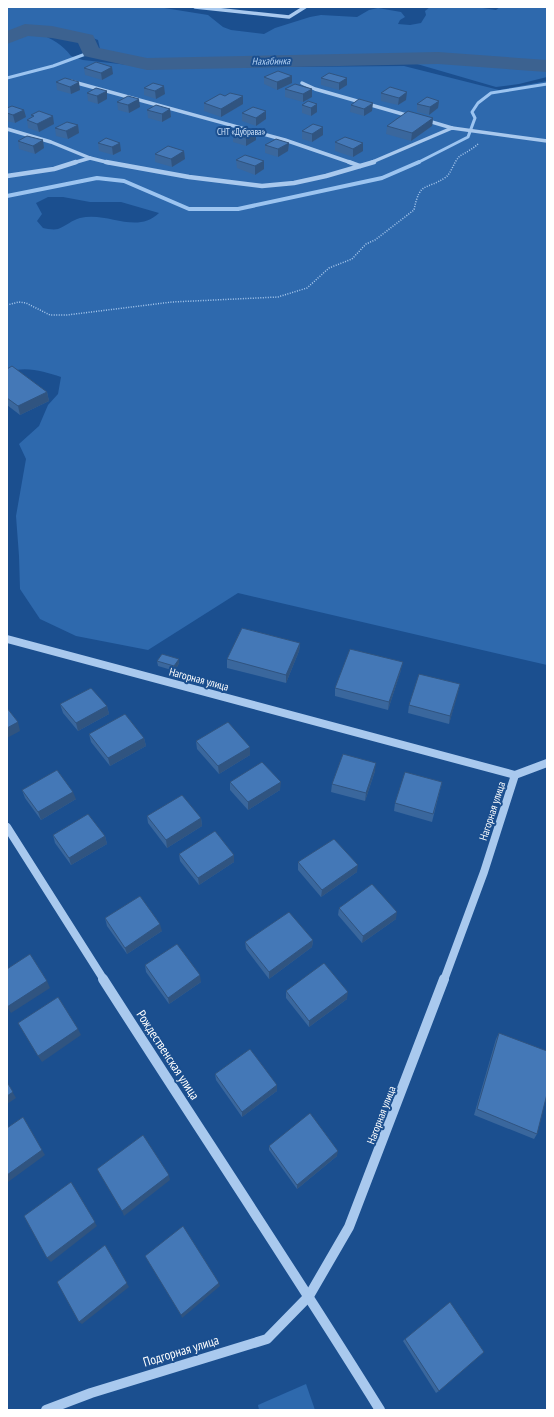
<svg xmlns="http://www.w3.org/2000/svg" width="554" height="1417" font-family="'PT Sans Narrow',sans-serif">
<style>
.green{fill:#2e69ad;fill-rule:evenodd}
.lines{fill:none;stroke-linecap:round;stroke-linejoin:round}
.stream-far1{stroke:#9cc4f0;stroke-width:3}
.stream{stroke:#9cc4f0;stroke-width:4}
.river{fill:#3c6290;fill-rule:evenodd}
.path{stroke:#a9c9ee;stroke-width:1.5;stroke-dasharray:1 1.5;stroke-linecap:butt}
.minor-far3{stroke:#a9c9ee;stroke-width:3.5}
.minor-far2{stroke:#a9c9ee;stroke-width:4.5}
.minor-far1{stroke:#a9c9ee;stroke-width:8}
.minor{stroke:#a9c9ee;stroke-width:10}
.wall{fill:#3a679d}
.shaded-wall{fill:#305480}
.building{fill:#4478b7;stroke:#305480}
.labels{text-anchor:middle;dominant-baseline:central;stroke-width:4;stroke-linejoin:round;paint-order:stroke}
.far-park-label{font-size:9px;fill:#cfe3fa;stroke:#1b4f8f}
.far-water-label{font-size:10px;font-style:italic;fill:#b5d3f5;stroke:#1b4f8f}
.street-label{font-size:11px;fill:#fff;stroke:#1b4f8f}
.near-street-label{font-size:13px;fill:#fff;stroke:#1b4f8f}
</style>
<rect width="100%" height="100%" fill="#1b4f8f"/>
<g class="green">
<path d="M7 7H158L208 15 223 27 231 30 264 34 275 28 310 17 321 15 357 17 369 10 378 8 401 12 405 17 400 20 398 24 410 25 421 23 426 15 425 11 430 7H476L496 10 500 7H547V77L519 84 496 87 417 64 368 58 168 62 138 60 100 49 98 40C84 33 39 24 24 27 18 28 12 32 7 34Z"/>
<path d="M38 33C52 39 62 44 71 56L83 60 156 68 404 66 499 90 547 81V665L238 593 148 650 76 636 40 619 20 589 19 556 16 516 26 459 19 444 39 426 48 405 58 394 61 377C44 372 25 365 7 373V42L19 37ZM48 197H63L90 202H121L159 213C136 235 108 211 80 218 72 220 66 226 58 229 54 230 47 229 43 228L37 221 42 214 36 203Z"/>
<path d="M306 1384 315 1410H259L258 1405Z"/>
</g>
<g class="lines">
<g class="stream-far1">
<path d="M7 78 53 66 91 52"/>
<path d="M417 163 468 137 475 118 472 112 478 103 491 93 547 84"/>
</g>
<path class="stream" d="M7 196 97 178 124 181 189 209H238L382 178 419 162"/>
<path class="river" d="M25 24 52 26 93 35 99 48 147 58 438 52 547 60V72L438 64 147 70 84 56 78 43 52 38 28 36 7 44V31Z"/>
<path class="path" d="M7 305 19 302 26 303 50 315H67L172 302 278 297 307 288 329 268 352 259 366 244 375 240 414 210C420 180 426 191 446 177 452 172 454 161 460 156 466 152 473 149 478 144"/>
<g class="minor-far3">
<path d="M195 7 289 17 305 7"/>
<path d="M70 81 285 140 352 163"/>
<path d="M302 83 315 89 413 117"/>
<path d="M425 120 452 128"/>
<path d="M7 129 51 142 90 158 110 163"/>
<path d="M73 163 90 158"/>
<path d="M370 163 452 128 547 141"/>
</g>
<g class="minor-far2">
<path d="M106 162 189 177 262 186 294 183 326 176 374 162"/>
<path d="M349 162 360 166"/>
<path d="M7 176 54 169 76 162"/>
</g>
<g class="minor-far1">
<path d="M7 639 515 775 484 872 444 980"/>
<path d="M515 775 547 763"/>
<path d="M7 827 104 980"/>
</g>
<g class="minor">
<path d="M103 979C195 1123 290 1265 380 1410"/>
<path d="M46 1410 91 1393 267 1339 309 1296 349 1227 444 979"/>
</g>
</g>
<g class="wall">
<path d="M84 68 113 74 102 80 85 75Z"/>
<path d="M264 77 292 83 277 90 264 84Z"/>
<path d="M321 78H347V85L339 90 321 85Z"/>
<path d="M56 82 80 90 71 94 57 90Z"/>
<path d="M144 88 165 94 156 99 144 95Z"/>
<path d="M285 89H312V97L303 102 285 97Z"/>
<path d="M87 93 107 99 98 104 88 101Z"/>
<path d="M381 93 406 100 398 105 381 101Z"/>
<path d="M308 101 317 112 311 116 302 113V105Z"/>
<path d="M439 101 438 108 429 115 417 112V104Z"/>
<path d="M117 102 140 107 129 113 118 110Z"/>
<path d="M204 103 243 104 221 117 204 111Z"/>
<path d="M351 105 372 111 364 116 350 112Z"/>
<path d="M7 108 24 110 26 117 15 123 7 121Z"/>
<path d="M170 109 171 117 162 122 148 118 147 110Z"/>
<path d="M266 111V119L256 126 242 121V113Z"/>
<path d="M31 115 54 124 39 132 28 128 27 120 32 118Z"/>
<path d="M433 118 432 126 411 141 386 134 387 126Z"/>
<path d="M78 125 79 133 68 139 56 136 55 128Z"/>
<path d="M302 131 323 135 312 142 302 139Z"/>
<path d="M256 132V140L246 146 233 142V134Z"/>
<path d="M106 138 121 151 113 155 99 151 98 143Z"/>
<path d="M18 141 44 148 35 154 19 149Z"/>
<path d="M335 142 363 143V151L353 157 335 151Z"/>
<path d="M289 143 288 151 278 157 265 153V145Z"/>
<path d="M184 151 185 159 172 167 155 162V154Z"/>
<path d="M236 160 264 161V169L255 175 237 168Z"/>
<path d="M7 369 47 392 49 401 20 415 7 405Z"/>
<path d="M300 643 299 651 286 683 227 668V659Z"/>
<path d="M157 661 179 663 175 671 158 666Z"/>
<path d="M401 670 388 710 335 696V688Z"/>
<path d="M460 684 449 724 408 713 409 705Z"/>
<path d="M60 704 107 706 109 714 78 731 63 713Z"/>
<path d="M89 734 144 738 146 746 110 766 91 742Z"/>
<path d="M196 741 250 747V755L219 774 197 749Z"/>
<path d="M375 771 365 801 331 792 332 784Z"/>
<path d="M230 782 280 790 248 810 230 790Z"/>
<path d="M442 782 432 822 394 811 395 803Z"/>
<path d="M22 790 76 799 41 820 25 798Z"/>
<path d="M147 816 201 818 202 826 167 848 148 823Z"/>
<path d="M53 835 105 836 107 844 71 865 55 843Z"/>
<path d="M179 854 234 862 199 885 180 861Z"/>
<path d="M298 862 357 872 321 897 298 870Z"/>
<path d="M339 908 396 919 362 943 338 915Z"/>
<path d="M105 918 162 931 127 954 107 926Z"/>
<path d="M313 940 312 947 269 979 246 949 245 942Z"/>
<path d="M145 965 201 982 169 1004 146 972Z"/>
<path d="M286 991 347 999 309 1027 286 998Z"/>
<path d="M499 1033 537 1134 534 1139 474 1115 496 1039Z"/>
<path d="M215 1074 277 1091 242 1117 216 1080Z"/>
<path d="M269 1146 337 1156 297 1189 269 1150Z"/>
<path d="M405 1339 439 1391 436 1393 403 1341Z"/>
</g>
<g class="shaded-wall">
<path d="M112 67 113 74 102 80 101 73Z"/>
<path d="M292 76V83L277 90V82Z"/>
<path d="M347 78V85L339 90V83Z"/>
<path d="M79 82 80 90 71 94 70 87Z"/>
<path d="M164 86 165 94 156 99 155 91Z"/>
<path d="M312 89V97L303 102V94Z"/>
<path d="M107 91V99L98 104 97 96Z"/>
<path d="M407 92 406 100 398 105 399 98Z"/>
<path d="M243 96V104L221 117V109Z"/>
<path d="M139 99 140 107 129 113 128 105Z"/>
<path d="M439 101 438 108 429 115 430 107Z"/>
<path d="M373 103 372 111 364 116V109Z"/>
<path d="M317 104V112L311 116V108Z"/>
<path d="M170 109 171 117 162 122V114Z"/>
<path d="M24 110 26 117 15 123 13 115Z"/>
<path d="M266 111V119L256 126V118Z"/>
<path d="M53 116 54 124 39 132 37 124Z"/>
<path d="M433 118 432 126 411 141 412 133Z"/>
<path d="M78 125 79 133 68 139 66 131Z"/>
<path d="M323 127V135L312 142V134Z"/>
<path d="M256 132V140L246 146V138Z"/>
<path d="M43 140 44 148 35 154 33 146Z"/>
<path d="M120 143 121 151 113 155 112 147Z"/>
<path d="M289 143 288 151 278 157V149Z"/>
<path d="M363 143V151L353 157V149Z"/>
<path d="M184 151 185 159 172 167 171 159Z"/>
<path d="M264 161V169L255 175V166Z"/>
<path d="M47 392 49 401 20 415 18 406Z"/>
<path d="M300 643 299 651 286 683V675Z"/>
<path d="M179 659V663L175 671 174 666Z"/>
<path d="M403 662 401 670 388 710 389 702Z"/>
<path d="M460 684 458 693 449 724 450 716Z"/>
<path d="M107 706 109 714 78 731 76 723Z"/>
<path d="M18 722 20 731 7 738V728Z"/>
<path d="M144 738 146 746 110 766 108 758Z"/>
<path d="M250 747V755L219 774 218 766Z"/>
<path d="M376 763 375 771 365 801 366 793Z"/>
<path d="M281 782 280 790 248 810V802Z"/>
<path d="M73 792 76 799 41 820 38 812Z"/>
<path d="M201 818 202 826 167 848 166 840Z"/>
<path d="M105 836 107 844 71 865 69 858Z"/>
<path d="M234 855V862L199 885 198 878Z"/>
<path d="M358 865 357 872 321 897 322 890Z"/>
<path d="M397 912 396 919 362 943 363 936Z"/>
<path d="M160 924 162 931 127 954 125 948Z"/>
<path d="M313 940 312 947 269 979V972Z"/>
<path d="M200 975 201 982 169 1004 168 998Z"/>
<path d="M47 981 50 988 11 1013 7 1007Z"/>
<path d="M348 992 347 999 309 1027V1021Z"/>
<path d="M78 1029 81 1035 42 1062 38 1056Z"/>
<path d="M7 1082 16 1098 7 1104Z"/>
<path d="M277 1085V1091L242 1117V1112Z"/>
<path d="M23 1117 45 1155 8 1182 7 1180V1175Z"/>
<path d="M338 1151 337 1156 297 1189V1185Z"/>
<path d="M169 1175 170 1180 124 1216 122 1211Z"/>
<path d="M74 1186 97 1226 51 1262 47 1258Z"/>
<path d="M105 1245 129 1287 82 1324 79 1322Z"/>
<path d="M219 1283 220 1286 182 1318 181 1315Z"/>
<path d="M7 1351 9 1355 7 1357Z"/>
</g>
<g class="building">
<path d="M96 62 112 67 101 73 84 68Z"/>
<path d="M278 71 292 76 277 82 264 77Z"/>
<path d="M329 73 347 78 339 83 321 78Z"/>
<path d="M65 78 79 82 70 87 56 82Z"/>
<path d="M153 83 164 86 155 91 144 88Z"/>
<path d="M295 84 312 89 303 94 285 89Z"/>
<path d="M390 87 407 92 399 98 381 93Z"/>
<path d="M96 88 107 91 97 96 87 93Z"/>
<path d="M230 93 243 96 221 109 204 103 220 94 225 96Z"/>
<path d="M128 96 139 99 128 105 117 102Z"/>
<path d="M427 97 439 101 430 107 417 104Z"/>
<path d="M359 99 373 103 364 109 351 105Z"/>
<path d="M308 101 317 104 311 108 302 105Z"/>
<path d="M156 105 170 109 162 114 147 110Z"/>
<path d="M12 106 24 110 13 115 7 113V108Z"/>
<path d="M253 107 266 111 256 118 242 113Z"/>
<path d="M39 111 53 116 37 124 27 120 34 116 31 115Z"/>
<path d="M408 111 433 118 412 133 387 126Z"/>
<path d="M67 122 78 125 66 131 55 128Z"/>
<path d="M313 124 323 127 312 134 302 131Z"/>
<path d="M243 128 256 132 246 138 233 134Z"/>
<path d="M27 136 43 140 33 146 18 141Z"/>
<path d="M345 137 363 143 353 149 335 142Z"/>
<path d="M106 138 120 143 112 147 98 143Z"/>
<path d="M276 139 289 143 278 149 265 145Z"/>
<path d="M168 146 184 151 171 159 155 154Z"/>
<path d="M245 155 264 161 255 166 236 160Z"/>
<path d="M12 366 47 392 18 406 7 398V369Z"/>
<path d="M242 628 300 643 286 675 227 659Z"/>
<path d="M350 649 403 662 389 702 335 688Z"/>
<path d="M162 654 179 659 174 666 157 661Z"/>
<path d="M419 674 460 684 450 716 409 705Z"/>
<path d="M91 688 107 706 76 723 60 704Z"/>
<path d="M7 708 18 722 7 728Z"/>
<path d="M125 714 144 738 108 758 89 734Z"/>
<path d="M228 722 250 747 218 766 196 741Z"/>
<path d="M343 754 376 763 366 793 332 784Z"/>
<path d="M262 762 281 782 248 802 230 782Z"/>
<path d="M57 770 73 792 38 812 22 790Z"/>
<path d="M405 772 442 782 433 814 395 803Z"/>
<path d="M182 795 201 818 166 840 147 816Z"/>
<path d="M88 814 105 836 69 858 53 835Z"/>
<path d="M215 831 234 855 198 878 179 854Z"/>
<path d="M334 839 358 865 322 890 298 862Z"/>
<path d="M372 884 397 912 363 936 339 908Z"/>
<path d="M140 896 160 924 125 948 105 918Z"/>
<path d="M289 912 313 940 269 972 245 942Z"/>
<path d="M177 944 200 975 168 998 145 965Z"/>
<path d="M30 954 47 981 7 1007V969Z"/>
<path d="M324 963 348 992 309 1021 286 991Z"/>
<path d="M58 997 78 1029 38 1056 18 1023Z"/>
<path d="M499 1033 547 1051V1094L537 1134 477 1109Z"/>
<path d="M250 1049 277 1085 242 1112 215 1074Z"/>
<path d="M7 1082 13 1092 7 1096Z"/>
<path d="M310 1113 338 1151 297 1185 269 1146Z"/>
<path d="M23 1117 42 1150 7 1175V1128Z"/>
<path d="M143 1135 169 1175 122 1211 97 1169Z"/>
<path d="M71 1182 95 1222 47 1258 24 1216Z"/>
<path d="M183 1226 219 1283 181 1315 145 1256Z"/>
<path d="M105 1245 127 1283 79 1322 57 1282Z"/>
<path d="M450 1302 484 1352 439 1391 405 1339Z"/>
</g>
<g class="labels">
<g class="far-park-label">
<text x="241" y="131">СНТ «Дубрава»</text>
</g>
<g class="far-water-label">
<text transform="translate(271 61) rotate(-1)">Нахабинка</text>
</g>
<g class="street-label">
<text transform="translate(199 679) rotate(15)">Нагорная улица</text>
<text transform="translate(492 811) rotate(-72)">Нагорная улица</text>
<text transform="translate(381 1115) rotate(-69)">Нагорная улица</text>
</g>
<g class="near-street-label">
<text transform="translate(168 1055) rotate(57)">Рождественская улица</text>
<text transform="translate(181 1351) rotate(-17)">Подгорная улица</text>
</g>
</g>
<rect width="554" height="1417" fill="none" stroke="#ffffff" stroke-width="16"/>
</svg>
